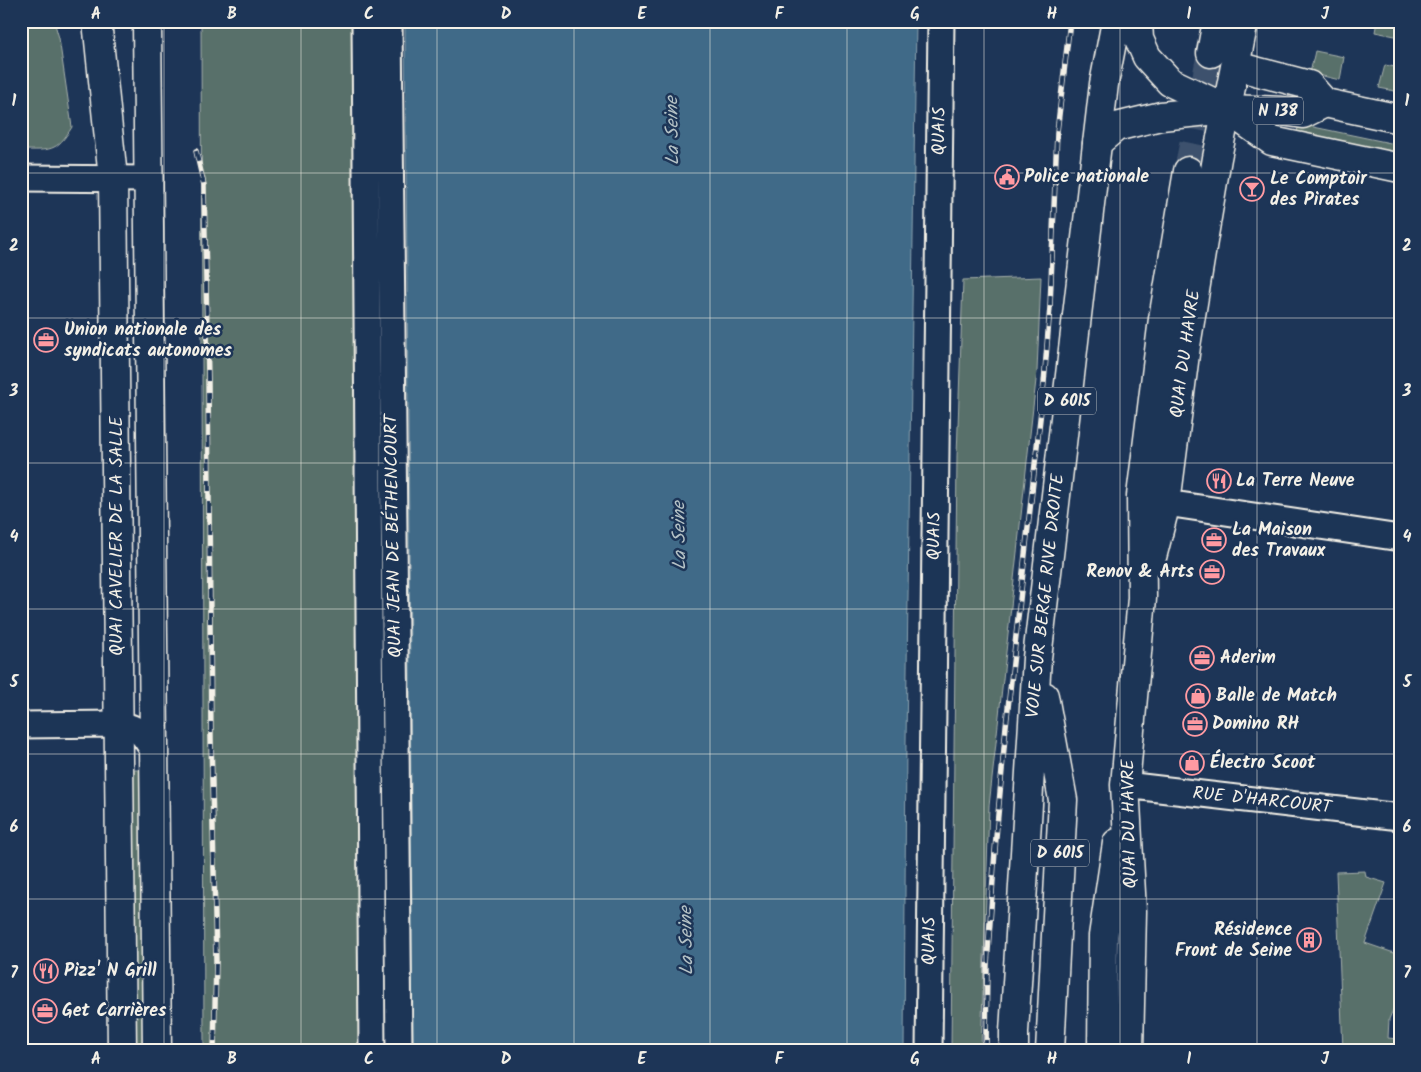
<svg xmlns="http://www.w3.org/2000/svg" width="1421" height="1072" font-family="Kalam,sans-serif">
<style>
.green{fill:#596f6b;stroke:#a6b0aa}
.water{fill:#416b88;stroke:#89a1ae}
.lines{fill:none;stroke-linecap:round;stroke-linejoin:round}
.primary-tunnel{stroke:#3d516d;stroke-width:28;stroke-dasharray:28 14;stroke-linecap:butt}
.street-casing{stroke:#f4f1e8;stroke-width:29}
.secondary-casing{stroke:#f4f1e8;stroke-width:31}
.primary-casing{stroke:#f4f1e8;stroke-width:31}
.street{stroke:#1d3557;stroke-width:25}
.secondary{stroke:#1d3557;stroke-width:28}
.primary{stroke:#1d3557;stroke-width:28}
.rail-casing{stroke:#f4f1e8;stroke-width:5.5}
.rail{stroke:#1d3557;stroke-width:4;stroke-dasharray:11;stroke-linecap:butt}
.grid{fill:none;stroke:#f4f1e8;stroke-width:1;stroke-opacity:0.55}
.labels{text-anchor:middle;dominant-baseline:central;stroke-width:5;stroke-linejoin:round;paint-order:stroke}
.shield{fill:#1d3557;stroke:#b4b9bc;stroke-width:1}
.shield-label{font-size:16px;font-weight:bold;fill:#f4f1e8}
.street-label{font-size:18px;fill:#f4f1e8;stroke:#1d3557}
.poi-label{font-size:18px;font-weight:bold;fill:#f4f1e8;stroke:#1d3557;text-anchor:start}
.water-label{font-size:19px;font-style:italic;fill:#b5c2c6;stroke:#1d3557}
.neatline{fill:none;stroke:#f4f1e8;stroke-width:2}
.grid-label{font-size:16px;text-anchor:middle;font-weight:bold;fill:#f4f1e8}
</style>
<rect width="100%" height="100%" fill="#1d3557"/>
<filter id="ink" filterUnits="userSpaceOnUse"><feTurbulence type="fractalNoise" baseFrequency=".02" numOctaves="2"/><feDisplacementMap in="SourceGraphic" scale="10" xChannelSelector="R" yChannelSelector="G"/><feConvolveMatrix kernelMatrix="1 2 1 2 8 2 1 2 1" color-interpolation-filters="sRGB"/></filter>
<g filter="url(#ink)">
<g class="green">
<path d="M21 21H54L59 38 72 127C56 153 50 150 21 150Z"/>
<path d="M201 21H401L413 1051H204Z"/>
<path d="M1377 21H1400V37L1375 32Z"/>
<path d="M1315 51 1344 57 1340 80 1310 73Z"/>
<path d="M1385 65 1400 68V92L1379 88Z"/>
<path d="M1299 124 1400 145V154L1297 132Z"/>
<path d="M1041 277 1037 371 989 806 981 1051H951L957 456 963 280Z"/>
<path d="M132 770H141L143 1051H135Z"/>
<path d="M1365 871 1366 877 1386 883 1365 943 1400 955V994L1389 1019 1388 1038 1397 1039V1046L1400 1047V1051H1343L1336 872Z"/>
</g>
<path class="water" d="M405 21H916L906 742 904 1051H413Z"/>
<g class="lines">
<path class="primary-tunnel" d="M1188 171 1211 53"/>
<g class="street-casing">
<g id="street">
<path d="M365 21 372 1051"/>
<path d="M389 21 399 1051"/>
<path d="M21 178 148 179"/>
<path d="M1166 503 1400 538"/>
<path d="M21 725 118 724C140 728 143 733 154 752"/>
<path d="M1125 785 1400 817"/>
<path d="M929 1051 941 21"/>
</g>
</g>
<g class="secondary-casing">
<g id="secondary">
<path d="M97 21 113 178 122 1051"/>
<path d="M147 21 157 1051"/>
</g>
</g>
<g class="primary-casing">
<g id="primary">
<path d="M1138 21 1139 39 1147 57 1170 82 1227 109 1272 141 1400 168"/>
<path d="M1211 53 1217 21"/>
<path d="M1236 66 1309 85 1325 103"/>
<path d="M1097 143 1116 127 1128 124 1161 116 1227 109 1282 111 1303 114 1325 103 1400 119"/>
<path d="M1151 561 1166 503 1186 346 1203 241 1217 158 1244 21"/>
<path d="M1044 696 1063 800 1050 1051"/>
<path d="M1014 1051V1032L1037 658 1104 84 1116 21"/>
<path d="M1102 1051 1103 936 1117 843"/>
<path d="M1129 1051 1132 911 1125 785 1142 598 1141 496 1163 319 1188 171"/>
</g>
</g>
<use href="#street" class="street"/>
<use href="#secondary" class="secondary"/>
<use href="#primary" class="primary"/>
<g class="rail-casing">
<g id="rail">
<path d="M196 151 204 185 208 379 211 738 216 961 214 1051"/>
<path d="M986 1051 987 965 996 837 1006 726 1044 383 1050 307 1057 132 1070 21"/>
</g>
</g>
<use href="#rail" class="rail"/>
</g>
</g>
<path class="grid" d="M164 21V1051M301 21V1051M437 21V1051M574 21V1051M710 21V1051M847 21V1051M984 21V1051M1120 21V1051M1257 21V1051M21 173H1400M21 318H1400M21 463H1400M21 609H1400M21 754H1400M21 899H1400"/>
<defs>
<g id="civic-ring" transform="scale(1.25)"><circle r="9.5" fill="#1d3557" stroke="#ff9aa2" stroke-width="1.5"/><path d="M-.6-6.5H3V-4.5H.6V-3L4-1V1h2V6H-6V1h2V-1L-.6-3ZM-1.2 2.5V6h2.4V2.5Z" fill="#ff9aa2"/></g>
<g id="bar-ring" transform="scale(1.25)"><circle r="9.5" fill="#1d3557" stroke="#ff9aa2" stroke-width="1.5"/><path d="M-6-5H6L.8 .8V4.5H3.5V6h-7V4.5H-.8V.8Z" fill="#ff9aa2"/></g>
<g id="office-ring" transform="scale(1.25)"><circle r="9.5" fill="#1d3557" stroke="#ff9aa2" stroke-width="1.5"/><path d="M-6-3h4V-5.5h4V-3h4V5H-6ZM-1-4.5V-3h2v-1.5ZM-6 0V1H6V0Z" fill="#ff9aa2"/></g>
<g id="restaurant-ring" transform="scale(1.25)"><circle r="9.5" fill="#1d3557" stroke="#ff9aa2" stroke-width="1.5"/><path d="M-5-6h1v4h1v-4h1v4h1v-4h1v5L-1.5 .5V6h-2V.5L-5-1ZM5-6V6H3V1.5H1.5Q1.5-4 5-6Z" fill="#ff9aa2"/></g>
<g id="shop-ring" transform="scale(1.25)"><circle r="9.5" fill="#1d3557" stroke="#ff9aa2" stroke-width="1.5"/><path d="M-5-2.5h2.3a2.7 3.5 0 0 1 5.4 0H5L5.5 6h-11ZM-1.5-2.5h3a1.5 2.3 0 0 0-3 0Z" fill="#ff9aa2"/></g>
<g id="building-ring" transform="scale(1.25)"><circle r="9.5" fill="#1d3557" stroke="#ff9aa2" stroke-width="1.5"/><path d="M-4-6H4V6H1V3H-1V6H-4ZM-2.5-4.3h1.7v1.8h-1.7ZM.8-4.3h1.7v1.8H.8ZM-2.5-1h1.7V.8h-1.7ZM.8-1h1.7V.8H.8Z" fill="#ff9aa2"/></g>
</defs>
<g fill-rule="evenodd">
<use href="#civic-ring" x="1007" y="177"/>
<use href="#bar-ring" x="1252" y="189"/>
<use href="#office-ring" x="46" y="340"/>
<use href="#restaurant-ring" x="1219" y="481"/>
<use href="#office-ring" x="1214" y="540"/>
<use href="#office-ring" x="1212" y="572"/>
<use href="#office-ring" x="1202" y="658"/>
<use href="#shop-ring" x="1198" y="696"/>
<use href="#office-ring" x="1195" y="724"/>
<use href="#shop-ring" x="1192" y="763"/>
<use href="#building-ring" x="1309" y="940"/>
<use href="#restaurant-ring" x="46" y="971"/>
<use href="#office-ring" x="45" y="1011"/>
</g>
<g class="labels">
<g class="shield">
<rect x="1253" y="97.5" width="50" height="27" rx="4"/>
<rect x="1038" y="387.5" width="58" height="27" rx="4"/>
<rect x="1031" y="839.5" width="58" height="27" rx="4"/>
</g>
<g class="shield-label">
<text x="1278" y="111">N 138</text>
<text x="1067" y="401">D 6015</text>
<text x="1060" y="853">D 6015</text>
</g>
<g class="street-label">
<text transform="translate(940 131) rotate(-89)">QUAIS</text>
<text transform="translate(1186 354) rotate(-82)">QUAI DU HAVRE</text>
<text transform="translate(117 536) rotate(-90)">QUAI CAVELIER DE LA SALLE</text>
<text transform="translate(394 536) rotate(-91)">QUAI JEAN DE BÉTHENCOURT</text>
<text transform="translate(935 536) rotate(-89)">QUAIS</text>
<text transform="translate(1046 596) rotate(-84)">VOIE SUR BERGE RIVE DROITE</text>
<text transform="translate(1262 801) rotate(6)">RUE D'HARCOURT</text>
<text transform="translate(1130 824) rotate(-91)">QUAI DU HAVRE</text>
<text transform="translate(930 941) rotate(-89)">QUAIS</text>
</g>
<g class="poi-label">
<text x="1024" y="177">Police nationale</text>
<text x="1270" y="179">Le Comptoir<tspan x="1270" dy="21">des Pirates</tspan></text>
<text x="64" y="330">Union nationale des<tspan x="64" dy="21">syndicats autonomes</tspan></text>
<text x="1236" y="481">La Terre Neuve</text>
<text x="1232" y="530">La Maison<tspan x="1232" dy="21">des Travaux</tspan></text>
<text x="1194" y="572" text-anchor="end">Renov &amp; Arts</text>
<text x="1220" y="658">Aderim</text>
<text x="1216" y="696">Balle de Match</text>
<text x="1212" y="724">Domino RH</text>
<text x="1210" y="763">Électro Scoot</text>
<text x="1292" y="930" text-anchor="end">Résidence<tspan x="1292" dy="21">Front de Seine</tspan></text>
<text x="64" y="971">Pizz' N Grill</text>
<text x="62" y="1011">Get Carrières</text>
</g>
<g class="water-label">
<text transform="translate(673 131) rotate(-91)">La Seine</text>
<text transform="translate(680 536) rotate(-91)">La Seine</text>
<text transform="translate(687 941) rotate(-91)">La Seine</text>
</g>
</g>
<rect width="1421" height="1072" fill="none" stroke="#1d3557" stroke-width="55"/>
<rect x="28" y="28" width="1366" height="1016" class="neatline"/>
<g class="grid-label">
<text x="96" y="19">A</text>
<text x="232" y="19">B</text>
<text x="369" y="19">C</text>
<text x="506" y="19">D</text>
<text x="642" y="19">E</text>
<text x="779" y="19">F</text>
<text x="915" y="19">G</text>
<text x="1052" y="19">H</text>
<text x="1189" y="19">I</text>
<text x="1325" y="19">J</text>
<text x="14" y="106">1</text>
<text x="1407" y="106">1</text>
<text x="14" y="251">2</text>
<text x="1407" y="251">2</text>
<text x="14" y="396">3</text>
<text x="1407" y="396">3</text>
<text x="14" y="542">4</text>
<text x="1407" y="542">4</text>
<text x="14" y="687">5</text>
<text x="1407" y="687">5</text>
<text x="14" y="832">6</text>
<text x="1407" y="832">6</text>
<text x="14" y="978">7</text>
<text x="1407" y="978">7</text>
<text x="96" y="1064">A</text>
<text x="232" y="1064">B</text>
<text x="369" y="1064">C</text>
<text x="506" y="1064">D</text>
<text x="642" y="1064">E</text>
<text x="779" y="1064">F</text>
<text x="915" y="1064">G</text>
<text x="1052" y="1064">H</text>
<text x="1189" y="1064">I</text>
<text x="1325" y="1064">J</text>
</g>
</svg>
